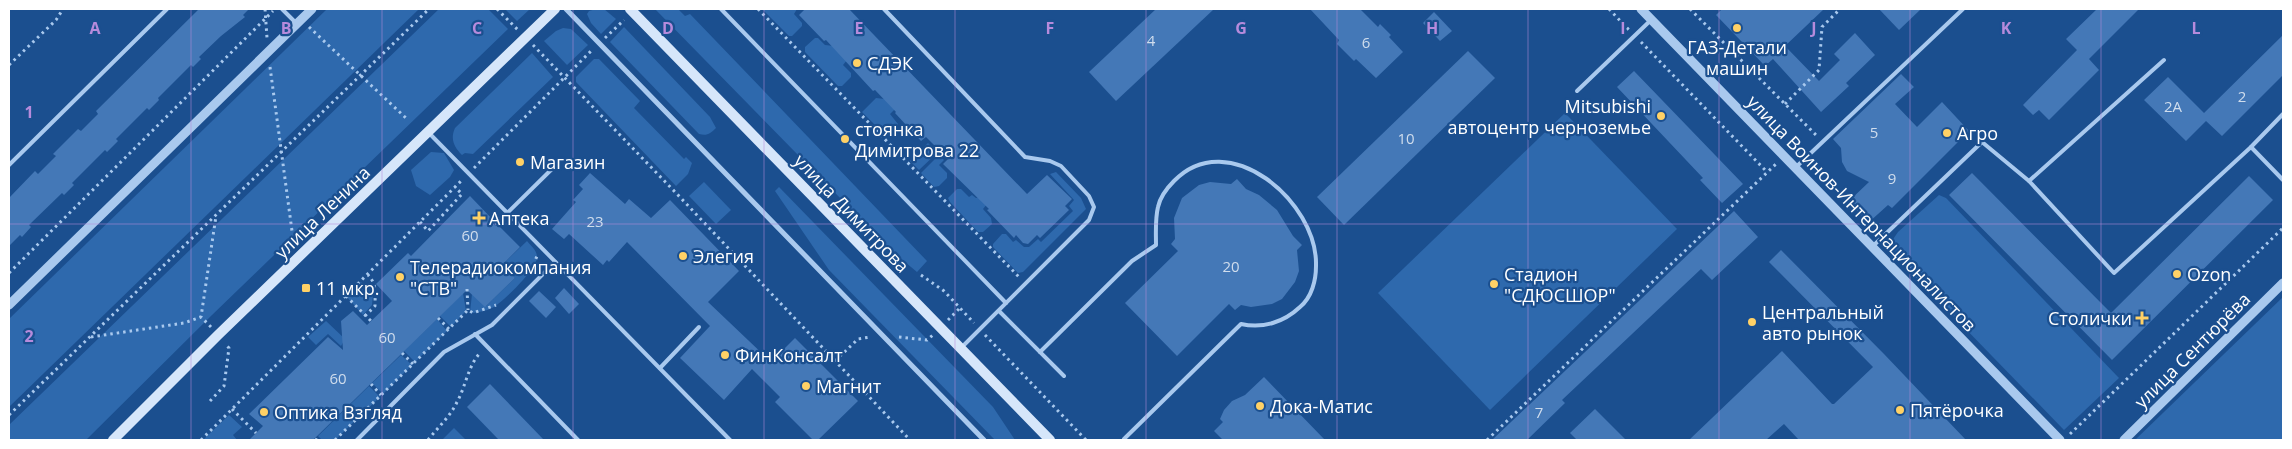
<svg xmlns="http://www.w3.org/2000/svg" width="2292" height="449" font-family="'Open Sans',sans-serif">
<style>
.green{fill:#2e69ad}
.building{fill:#4478b7}
.lines{fill:none;stroke-linecap:round;stroke-linejoin:round}
.path{stroke:#a9c9ee;stroke-width:3;stroke-dasharray:2.5 4;stroke-linecap:butt}
.service{stroke:#a9c9ee;stroke-width:4}
.minor{stroke:#a9c9ee;stroke-width:5}
.tertiary{stroke:#a9c9ee;stroke-width:9}
.secondary{stroke:#d6e6fa;stroke-width:10}
.grid{fill:none;stroke:#b68bdc;stroke-width:1;stroke-opacity:0.55}
.poi-dot{fill:#ffd166;stroke:#1b4f8f;stroke-width:2}
.labels{text-anchor:middle;dominant-baseline:central;stroke-width:4.5;stroke-linejoin:round;paint-order:stroke}
.number-label{font-size:15px;fill:#d0dded}
.poi-label{font-size:18px;fill:#fff;stroke:#1b4f8f;text-anchor:start}
.street-label{font-size:18px;fill:#fff;stroke:#1b4f8f}
.grid-label{font-size:16px;text-anchor:middle;font-weight:bold;fill:#b68bdc;stroke:#1b4f8f;stroke-width:4.5;stroke-linejoin:round;paint-order:stroke}
</style>
<rect width="100%" height="100%" fill="#1b4f8f"/>
<g class="green">
<path d="M327 9H419L9 407V319Z"/>
<path d="M439 9H488L508 29 212 315 86 440H9V425Z"/>
<path d="M505 9H530L517 21Z"/>
<path d="M596 9H604L616 19 601 34 591 23 587 14 589 11Z"/>
<path d="M655 9H678L685 16 690 14 927 261 917 272 893 252Z"/>
<path d="M762 9H797L794 14 802 23V26L792 36H789Z"/>
<path d="M624 27 710 117 716 128C710 134 707 136 699 134L610 42Z"/>
<path d="M563 28 571 29 588 45 567 65 544 41 556 31Z"/>
<path d="M815 38H818L825 45 834 46 847 60 843 65 851 73V77L842 86H838L805 52V47Z"/>
<path d="M532 53 553 77 473 154 465 153 462 155C454 147 450 139 455 128Z"/>
<path d="M594 59H599L640 101 634 108 684 159 686 157 692 163 688 174 676 186 576 82V77Z"/>
<path d="M876 98 885 99 895 109 890 114 898 124V127L889 136 885 135 862 112Z"/>
<path d="M1565 113 1677 229 1490 410 1378 293Z"/>
<path d="M928 143 937 153 919 170 910 161Z"/>
<path d="M431 152 444 153 454 170 450 177 430 195 416 186 411 170Z"/>
<path d="M939 155 944 160 939 165 947 173V178L939 186 934 187 921 173Z"/>
<path d="M1056 172 1081 198 1086 209 1023 272 1018 273 993 247V244L1002 234H1006L1013 242 1016 240 1024 247H1029L1038 239 1041 242 1073 211 1069 206 1074 200 1050 174Z"/>
<path d="M704 182 731 210 716 224 689 196Z"/>
<path d="M779 187 993 407 1015 440H995L829 270 775 191Z"/>
<path d="M957 189H961L969 197 972 195 976 198 979 197 987 204 983 209 991 218 992 224 983 232H978L950 202 948 198Z"/>
<path d="M1939 195 1946 198 2119 378 2064 430 1890 251 1889 245 1898 232Z"/>
<path d="M527 241C531 246 537 250 537 257 538 268 502 303 492 308 486 311 479 312 473 313L470 312 472 294 486 306 515 278 504 263Z"/>
<path d="M361 282 373 294 372 305 363 315 346 296Z"/>
<path d="M463 293 466 311 451 327 440 316Z"/>
<path d="M2283 297V440H2135Z"/>
<path d="M437 319 447 331 415 362 404 351Z"/>
<path d="M326 321 345 339 341 346 328 334 316 345 308 337Z"/>
<path d="M401 355 412 365 383 394 372 383Z"/>
<path d="M369 386 380 397 335 440H322L318 436Z"/>
<path d="M229 415 242 427 233 435 237 440H203Z"/>
<path d="M454 428 466 440H442Z"/>
</g>
<g class="building">
<path d="M199 9H249L243 15 245 17 221 36 199 57 201 59 193 67 191 65 158 98 159 100 149 110 147 108 116 139 118 141 107 152 105 150 72 183 74 185 64 195 62 193 29 225 31 227 22 237 20 235 9 246V198L35 171 38 174 56 156 53 154 78 129 81 131 98 114 96 111Z"/>
<path d="M805 9H849L1027 194 1047 175 1072 199 1065 206 1069 210 1040 238 1037 235 1028 244 1023 243 1016 235 1014 238 987 210 989 209 943 164 948 159 926 137 921 141 895 113 896 112 875 90 873 91 826 40 824 41 799 15Z"/>
<path d="M1156 9H1214L1116 101 1089 72Z"/>
<path d="M1310 9H1360L1378 27 1380 24 1391 35 1389 37 1403 52 1376 78 1356 59 1354 61 1337 44 1339 40Z"/>
<path d="M1722 9H1824L1785 46 1819 81 1840 60 1834 54 1855 33 1875 55 1846 83 1849 86 1821 112 1773 59 1765 66 1716 15Z"/>
<path d="M1879 9H1921L1899 30Z"/>
<path d="M2097 9H2139L2089 59 2099 70 2049 120 2039 110 2033 115 2023 105 2077 50 2066 39Z"/>
<path d="M1434 12 1452 31 1440 41 1423 23Z"/>
<path d="M2283 35V75L2222 136 2206 121 2186 141 2144 100 2168 77 2204 113Z"/>
<path d="M1468 51 1495 78 1344 225 1317 197Z"/>
<path d="M1634 71 1743 184 1722 203 1700 180 1703 178 1617 87Z"/>
<path d="M1901 74 1914 87 1895 104 1917 127 1942 102 1969 131 1892 208 1888 205 1868 223 1848 202 1869 182 1847 171 1842 162 1841 148 1833 139Z"/>
<path d="M590 173 625 204 629 199 651 218 670 200 739 271 708 302 771 362 795 338 858 401 818 440H813L775 402 780 397 752 369 724 400 680 358 710 326 627 242 609 262 607 260 603 265 569 234 564 239 552 229 576 202 573 200 583 189 579 185Z"/>
<path d="M1972 173 2111 313 2249 176 2273 200 2112 360 1949 195Z"/>
<path d="M1237 179 1246 189 1259 195 1277 210 1293 236 1302 245 1297 250 1299 271 1295 282 1282 299 1272 304 1251 307 1241 305 1235 310 1229 304 1177 356 1125 303 1178 251 1171 244 1175 239 1174 218 1182 198 1199 185 1210 182 1231 184Z"/>
<path d="M470 196 494 221V225L499 226 520 247 504 263 515 278 485 307 467 290 313 440H249L263 426 249 414 328 337 343 350 341 321 353 311 367 325 392 301 376 284 408 253 411 256Z"/>
<path d="M1734 211 1758 237 1712 280 1701 269 1562 400 1565 403 1527 440H1492Z"/>
<path d="M1781 250 1884 354 1966 440H1799L1784 424 1766 440H1689L1782 351 1832 404H1834L1873 367 1769 262Z"/>
<path d="M564 288 579 304 569 314 555 298Z"/>
<path d="M539 291 556 307 546 318 529 301Z"/>
<path d="M1264 377 1325 440H1223L1214 431 1223 422 1220 419 1224 410 1232 401 1245 395Z"/>
<path d="M490 384 544 440H499L467 407Z"/>
<path d="M1595 409 1626 440H1577L1570 433Z"/>
</g>
<g class="lines">
<g class="path">
<path d="M265 9 267 38"/>
<path d="M497 9 518 30"/>
<path d="M758 9 1019 277"/>
<path d="M1609 9 1629 30"/>
<path d="M1690 9 1817 136"/>
<path d="M309 27 407 119"/>
<path d="M605 38 624 20"/>
<path d="M1641 42 1767 172"/>
<path d="M533 45 677 194 910 440"/>
<path d="M9 65 56 20 63 9"/>
<path d="M270 67 292 231"/>
<path d="M1785 104 1819 70 1822 27 1840 9"/>
<path d="M474 168 593 49"/>
<path d="M420 222 428 231 462 194 455 187"/>
<path d="M531 271 537 256"/>
<path d="M9 273 273 11"/>
<path d="M921 275 944 291 974 323"/>
<path d="M467 289 468 310"/>
<path d="M346 296 371 321"/>
<path d="M365 316 375 306C375 294 377 284 368 275"/>
<path d="M438 318 449 329"/>
<path d="M948 320 960 308"/>
<path d="M211 327 201 317 216 216"/>
<path d="M985 335 1086 440"/>
<path d="M91 337 184 323 201 317"/>
<path d="M899 337 927 340 933 335"/>
<path d="M402 353 413 364"/>
<path d="M835 361 858 339 870 337"/>
<path d="M371 384 381 395"/>
<path d="M210 401 224 386 229 348 225 344"/>
<path d="M232 409 256 433"/>
<path d="M9 415 429 9"/>
<path d="M2070 434 2283 228"/>
<path d="M315 439 317 440"/>
<path d="M201 440 462 180"/>
<path d="M335 440 468 310 473 313 496 305"/>
<path d="M428 440C438 427 450 417 457 402 466 386 468 365 481 352"/>
<path d="M1487 440 1776 164"/>
</g>
<g class="service">
<path d="M282 9 296 23"/>
<path d="M721 9 1006 303"/>
<path d="M884 9 1025 157 1050 161 1061 166 1089 196 1094 207 1089 220 961 348"/>
<path d="M1577 91 1651 20"/>
<path d="M429 133 730 440"/>
<path d="M2251 147 2283 114"/>
<path d="M9 165 167 9"/>
<path d="M1795 168 1963 9"/>
<path d="M2029 181 2164 60"/>
<path d="M497 223 555 166"/>
<path d="M1873 246 1982 142 2029 181 2114 273 2251 147 2283 180"/>
<path d="M999 311 1064 376"/>
<path d="M475 334 578 440"/>
<path d="M1040 352 1132 261 1156 245C1156 232 1155 219 1158 207 1160 197 1167 188 1174 181 1228 125 1318 202 1316 266 1316 280 1312 297 1300 307 1284 322 1263 329 1241 324L1124 439 1125 440"/>
<path d="M660 368 699 327"/>
<path d="M357 440 444 352 492 325 555 262"/>
</g>
<path class="minor" d="M566 9 984 440"/>
<g class="tertiary">
<path d="M1641 9 2060 440"/>
<path d="M9 305 312 9"/>
<path d="M2124 440 2283 283"/>
</g>
<g class="secondary">
<path d="M630 9 1050 440"/>
<path d="M113 440 218 335 555 9"/>
</g>
</g>
<path class="grid" d="M191 9V440M382 9V440M573 9V440M764 9V440M955 9V440M1146 9V440M1337 9V440M1528 9V440M1719 9V440M1910 9V440M2101 9V440M9 224H2283"/>
<g class="poi-dot">
<circle cx="1737" cy="28" r="5"/>
<circle cx="857" cy="63" r="5"/>
<circle cx="1661" cy="116" r="5"/>
<circle cx="1947" cy="133" r="5"/>
<circle cx="845" cy="139" r="5"/>
<circle cx="520" cy="162" r="5"/>
<path d="M476.5 210.5h5v5h5v5h-5v5h-5v-5h-5v-5h5z"/>
<circle cx="683" cy="256" r="5"/>
<circle cx="2177" cy="274" r="5"/>
<circle cx="400" cy="277" r="5"/>
<circle cx="1494" cy="284" r="5"/>
<rect x="301" y="283" width="10" height="10" rx="2.5"/>
<path d="M2139.5 310.5h5v5h5v5h-5v5h-5v-5h-5v-5h5z"/>
<circle cx="1752" cy="322" r="5"/>
<circle cx="725" cy="355" r="5"/>
<circle cx="806" cy="386" r="5"/>
<circle cx="1260" cy="406" r="5"/>
<circle cx="1900" cy="410" r="5"/>
<circle cx="264" cy="412" r="5"/>
</g>
<g class="labels">
<g class="number-label">
<text x="1151" y="40">4</text>
<text x="1366" y="42">6</text>
<text x="2242" y="96">2</text>
<text x="2173" y="106">2А</text>
<text x="1874" y="132">5</text>
<text x="1406" y="138">10</text>
<text x="1892" y="178">9</text>
<text x="595" y="221">23</text>
<text x="470" y="235">60</text>
<text x="1231" y="266">20</text>
<text x="387" y="337">60</text>
<text x="338" y="378">60</text>
<text x="1539" y="412">7</text>
</g>
<g class="poi-label">
<text x="1737" y="47" text-anchor="middle">ГАЗ-Детали<tspan x="1737" dy="21">машин</tspan></text>
<text x="867" y="63">СДЭК</text>
<text x="1651" y="106" text-anchor="end">Mitsubishi<tspan x="1651" dy="21">автоцентр черноземье</tspan></text>
<text x="855" y="129">стоянка<tspan x="855" dy="21">Димитрова 22</tspan></text>
<text x="1957" y="133">Агро</text>
<text x="530" y="162">Магазин</text>
<text x="489" y="218">Аптека</text>
<text x="693" y="256">Элегия</text>
<text x="410" y="267">Телерадиокомпания<tspan x="410" dy="21">"СТВ"</tspan></text>
<text x="1504" y="274">Стадион<tspan x="1504" dy="21">"СДЮСШОР"</tspan></text>
<text x="2187" y="274">Ozon</text>
<text x="316" y="288">11 мкр.</text>
<text x="1762" y="312">Центральный<tspan x="1762" dy="21">авто рынок</tspan></text>
<text x="2132" y="318" text-anchor="end">Столички</text>
<text x="735" y="355">ФинКонсалт</text>
<text x="816" y="386">Магнит</text>
<text x="1270" y="406">Дока-Матис</text>
<text x="1910" y="410">Пятёрочка</text>
<text x="274" y="412">Оптика Взгляд</text>
</g>
<g class="street-label">
<text transform="translate(322 212) rotate(-44)">улица Ленина</text>
<text transform="translate(852 213) rotate(46)">улица Димитрова</text>
<text transform="translate(1862 213) rotate(46)">улица Воинов-Интернационалистов</text>
<text transform="translate(2192 350) rotate(-45)">улица Сентюрёва</text>
</g>
</g>
<g class="grid-label">
<text x="95" y="34">A</text>
<text x="286" y="34">B</text>
<text x="477" y="34">C</text>
<text x="668" y="34">D</text>
<text x="859" y="34">E</text>
<text x="1050" y="34">F</text>
<text x="1241" y="34">G</text>
<text x="1432" y="34">H</text>
<text x="1623" y="34">I</text>
<text x="1814" y="34">J</text>
<text x="2006" y="34">K</text>
<text x="2196" y="34">L</text>
<text x="29" y="118">1</text>
<text x="29" y="342">2</text>
</g>
<rect width="2292" height="449" fill="none" stroke="#ffffff" stroke-width="20"/>
</svg>
